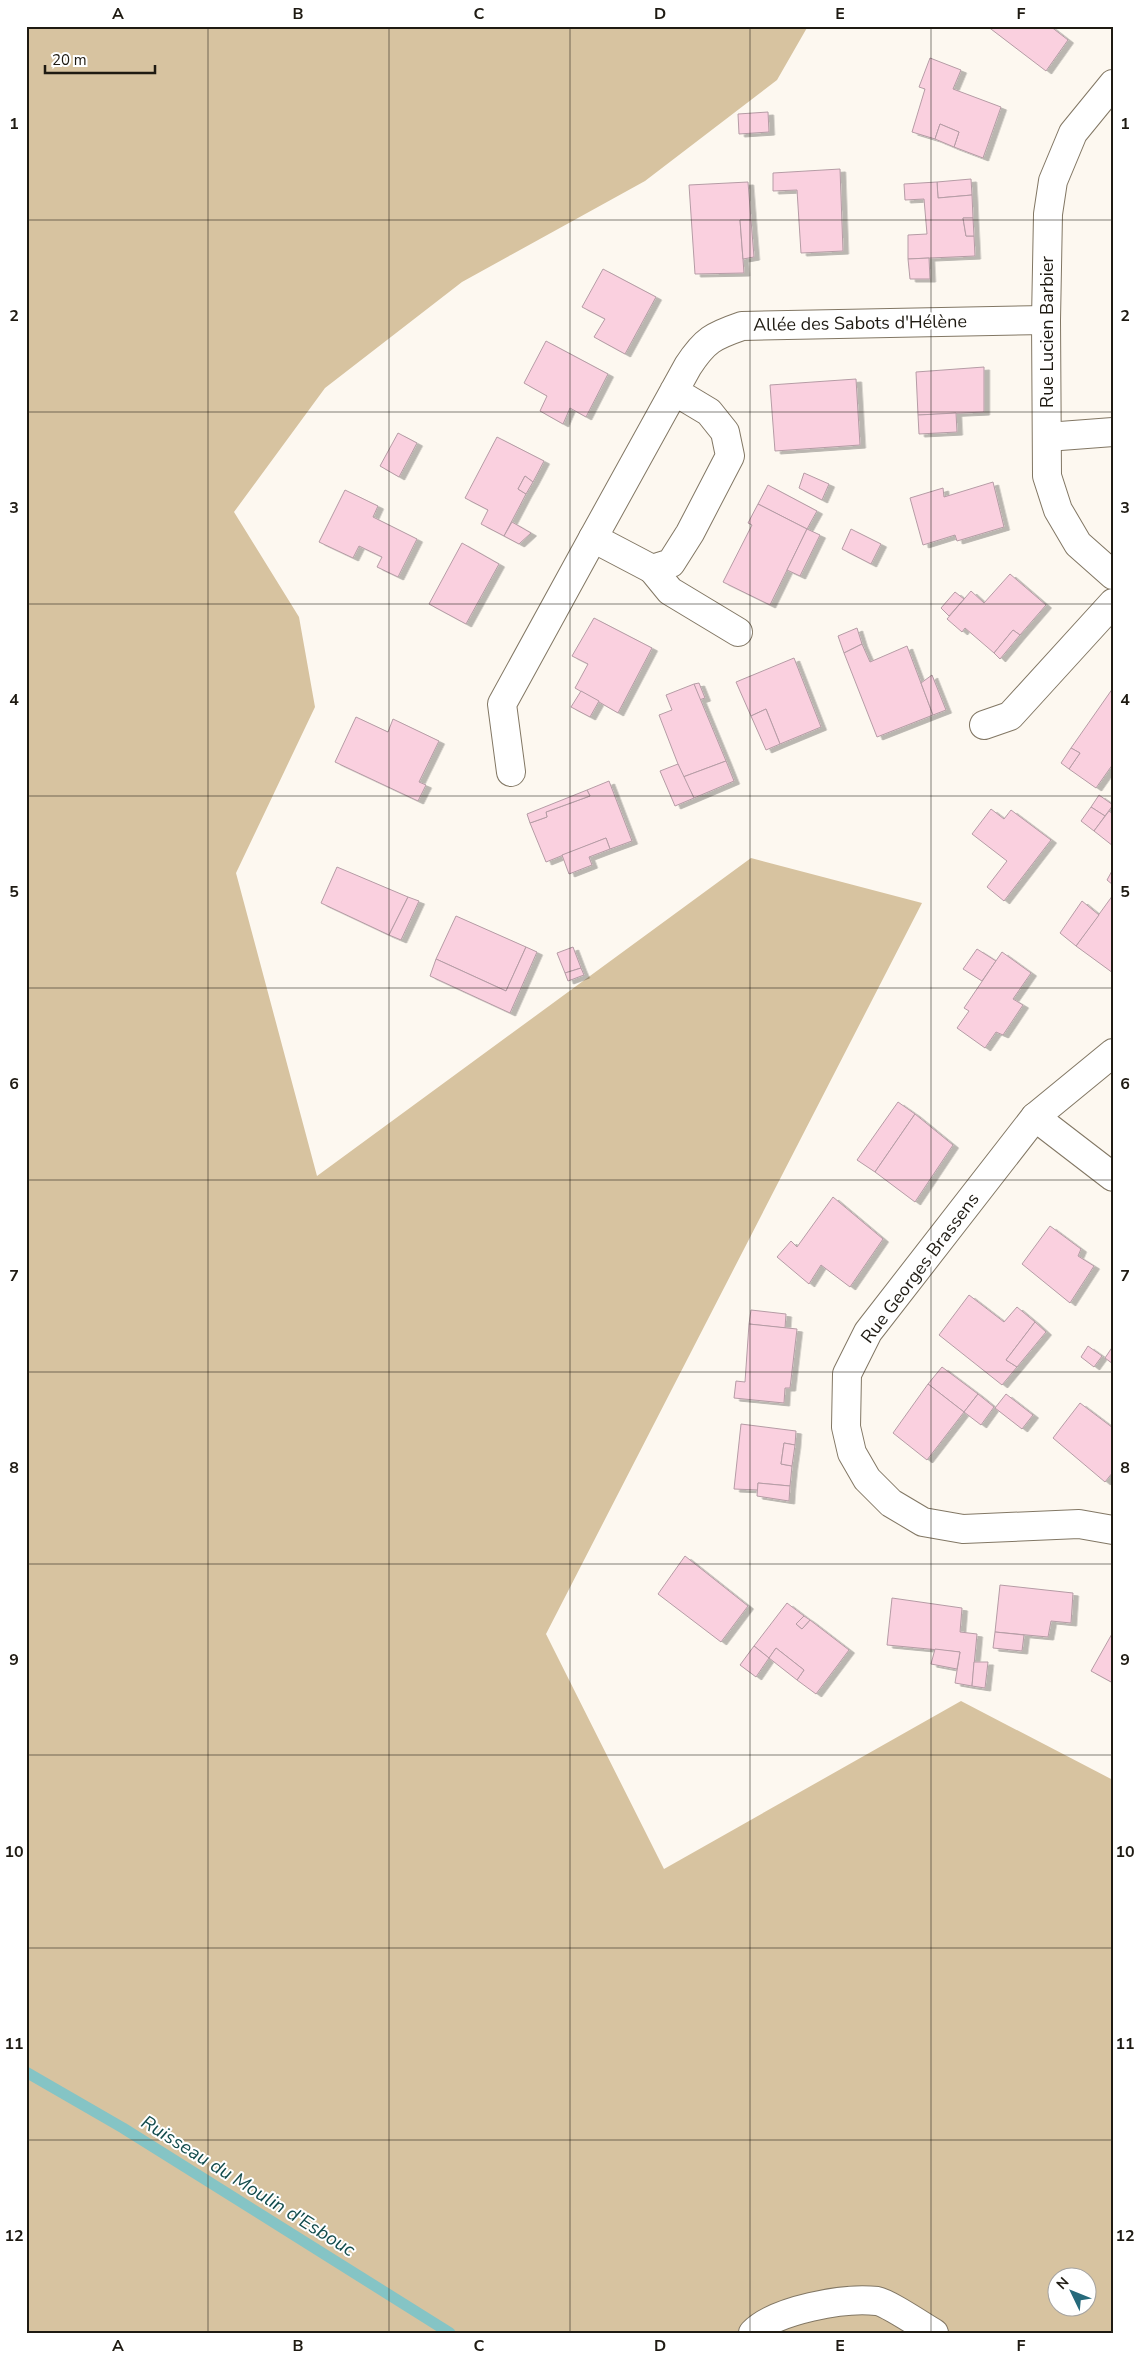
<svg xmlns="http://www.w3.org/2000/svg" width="1139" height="2359" font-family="'Nunito Sans',sans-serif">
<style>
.green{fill:#d7c3a0;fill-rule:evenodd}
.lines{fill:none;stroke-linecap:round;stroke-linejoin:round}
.stream{stroke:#85c4c5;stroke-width:11}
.building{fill:#fad0df;stroke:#b59ca5;filter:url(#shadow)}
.street-casing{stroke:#827764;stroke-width:30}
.street{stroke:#fff;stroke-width:28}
.grid{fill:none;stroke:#1e1a12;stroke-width:1;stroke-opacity:0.55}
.labels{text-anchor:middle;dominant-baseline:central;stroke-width:4;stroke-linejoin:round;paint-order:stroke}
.street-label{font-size:18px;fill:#1e1a12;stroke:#fff}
.water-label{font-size:19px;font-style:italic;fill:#134c4d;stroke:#fff}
.neatline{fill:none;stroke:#1e1a12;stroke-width:2}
.grid-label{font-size:16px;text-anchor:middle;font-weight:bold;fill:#1e1a12}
</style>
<defs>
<filter id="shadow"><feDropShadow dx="5.5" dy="3" stdDeviation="0" flood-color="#0004"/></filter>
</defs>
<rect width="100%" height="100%" fill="#fdf8f0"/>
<path class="green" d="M26 26H808L777 80 645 181 462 282 325 388 234 512 299 617 315 707 236 873 317 1176 751 858 922 903 546 1634 664 1869 961 1701 1113 1780V2333H26ZM1056 2276H1086V2306H1056Z"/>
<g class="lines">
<path class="stream" d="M26 2072 123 2128 450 2333"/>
</g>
<g class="building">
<path d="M987 26H1050L1068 40 1046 71Z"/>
<path d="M930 58 961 70 953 89 1001 107 983 158 954 147 959 132 940 124 935 139 912 132 925 89 919 87Z"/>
<path d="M768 112 769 132 739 134 738 114Z"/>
<path d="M940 124 959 132 954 147 935 139Z"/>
<path d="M840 169 843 251 801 253 797 190 773 191V173Z"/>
<path d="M971 179 972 195 938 198 937 182Z"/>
<path d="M748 182 751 220H740L744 273 695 274 689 185Z"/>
<path d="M937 182 938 198 972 195 973 218H963L966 236H974L975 256 908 259V235L927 234 924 199 905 200 904 184Z"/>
<path d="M963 218H973L974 236H966Z"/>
<path d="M740 220H751L754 257 743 259Z"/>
<path d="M929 258 930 279H910L908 259Z"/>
<path d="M603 269 656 297 625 354 594 337 605 319 582 307Z"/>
<path d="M546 341 608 374 586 417 570 408 563 424 540 411 547 396 524 383Z"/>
<path d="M984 367V412L918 415 916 372Z"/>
<path d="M856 379 860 445 775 451 770 385Z"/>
<path d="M956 413 957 432 919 434 918 415Z"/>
<path d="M398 433 417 443 399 477 380 466Z"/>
<path d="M497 437 544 461 533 482 525 476 518 489 526 494 504 536 481 524 488 510 465 498Z"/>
<path d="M804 473 829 484 822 500 799 488Z"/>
<path d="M525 476 533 482 526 494 518 489Z"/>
<path d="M993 482 1004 527 957 541 955 535 923 545 910 498 943 488 944 497Z"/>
<path d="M768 485 817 511 807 529 758 504Z"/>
<path d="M345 490 378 506 373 517 417 539 398 577 377 567 382 557 359 546 353 558 319 542Z"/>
<path d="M758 504 807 529 770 605 723 582 752 525 748 523Z"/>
<path d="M512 522 531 533 519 544 504 536Z"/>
<path d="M807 529 820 535 800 576 787 570Z"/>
<path d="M851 529 881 544 871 564 842 549Z"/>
<path d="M462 543 499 564 466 624 429 604Z"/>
<path d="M1010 574 1046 605 1020 635 1013 630 994 653 965 628 962 632 947 619 971 591 984 603Z"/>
<path d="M955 592 964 599 949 616 941 608Z"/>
<path d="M594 618 652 648 618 713 575 688 588 664 572 656Z"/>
<path d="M857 628 862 644 844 653 838 636Z"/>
<path d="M1013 630 1020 635 1000 659 994 653Z"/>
<path d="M862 644 870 662 907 646 933 715 877 737 844 653Z"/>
<path d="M794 658 821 727 780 744 766 709 751 716 736 682Z"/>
<path d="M932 675 946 710 933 715 921 683Z"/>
<path d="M699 683 705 698 699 700 694 684Z"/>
<path d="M694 684 726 761 683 777 659 715 672 710 666 695Z"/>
<path d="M1113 688V764L1096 788 1069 769 1080 753 1071 748Z"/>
<path d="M581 691 599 701 590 717 571 707Z"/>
<path d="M766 709 780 744 766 750 751 716Z"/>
<path d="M356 717 388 732 393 719 439 741 419 782 426 785 418 801 335 762Z"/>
<path d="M1071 748 1080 753 1069 769 1061 763Z"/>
<path d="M726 761 734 781 694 798 683 777Z"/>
<path d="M678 764 694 798 675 806 660 771Z"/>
<path d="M609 781 632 841 610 849 606 838 546 862 530 823 547 817 546 812 590 796 587 790Z"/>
<path d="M587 790 590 796 546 812 547 817 530 823 527 814Z"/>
<path d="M1099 795 1113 805 1105 816 1091 807Z"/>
<path d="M1091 807 1105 816 1094 831 1081 821Z"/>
<path d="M991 809 1004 819 1011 810 1051 840 1004 901 987 887 1007 861 972 834Z"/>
<path d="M1109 811 1113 814V846L1094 831Z"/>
<path d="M606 838 610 849 589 857 592 865 569 874 562 855Z"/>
<path d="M337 867 408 897 389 935 321 903Z"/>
<path d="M1113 869V885L1107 880Z"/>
<path d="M1113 895V973L1076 946Z"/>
<path d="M408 897 419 901 401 940 389 935Z"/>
<path d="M1082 901 1099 915 1076 946 1060 933Z"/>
<path d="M456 916 526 947 506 991 436 959Z"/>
<path d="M526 947 537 952 510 1013 430 976 436 959 506 991Z"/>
<path d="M573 947 581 968 565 973 557 953Z"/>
<path d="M977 949 996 961 982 981 963 969Z"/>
<path d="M1002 952 1031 973 1013 999 1023 1005 1003 1035 996 1032 985 1048 957 1028 969 1011 964 1008Z"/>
<path d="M581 968 584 975 568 981 565 973Z"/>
<path d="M898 1102 915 1114 875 1172 857 1160Z"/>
<path d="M915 1114 953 1145 915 1202 875 1172Z"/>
<path d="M833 1197 883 1239 850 1287 821 1265 809 1284 777 1257 791 1241 797 1247Z"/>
<path d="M1050 1226 1081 1249 1078 1256 1094 1266 1070 1303 1022 1264Z"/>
<path d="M969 1295 1004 1322 1017 1307 1035 1322 1006 1360 1017 1367 1002 1385 939 1335Z"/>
<path d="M751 1310 786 1314 785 1328 749 1324Z"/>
<path d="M1035 1322 1046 1332 1017 1367 1006 1360Z"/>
<path d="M749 1324 797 1329 790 1388H785L784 1403 734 1398 736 1381 745 1382Z"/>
<path d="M1088 1346 1102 1356 1094 1367 1081 1357Z"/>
<path d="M1113 1346V1364L1105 1358Z"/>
<path d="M942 1367 978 1394 964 1412 928 1384Z"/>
<path d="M928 1384 964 1412 927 1460 893 1433Z"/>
<path d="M978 1394 994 1407 981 1425 964 1412Z"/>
<path d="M1006 1394 1033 1415 1022 1429 995 1408Z"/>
<path d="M1080 1403 1113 1428V1472L1105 1482 1053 1438Z"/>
<path d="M741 1424 796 1431 795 1445 784 1443 781 1464 792 1466 790 1486 758 1483V1490L734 1489Z"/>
<path d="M784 1443 795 1445 792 1466 781 1464Z"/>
<path d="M758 1483 790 1486 789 1501 757 1496Z"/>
<path d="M685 1556 748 1606 721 1642 658 1594Z"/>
<path d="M1000 1585 1073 1593 1071 1623 1051 1621 1048 1637 995 1632Z"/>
<path d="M892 1598 962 1608 960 1632 977 1634 972 1686 955 1683 960 1652 887 1645Z"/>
<path d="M787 1603 804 1616 796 1624 802 1629 810 1620 849 1650 816 1694 797 1680 804 1670 776 1648 769 1658 754 1646Z"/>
<path d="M804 1616 810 1620 802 1629 796 1624Z"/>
<path d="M995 1632 1024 1635 1022 1651 993 1648Z"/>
<path d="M1113 1632V1683L1091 1671Z"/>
<path d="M754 1646 769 1658 756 1677 740 1665Z"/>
<path d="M776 1648 804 1670 797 1680 769 1658Z"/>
<path d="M935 1649 960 1652 957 1669 931 1664Z"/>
<path d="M974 1662H988L985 1688 972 1686Z"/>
</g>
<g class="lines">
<g class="street-casing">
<g id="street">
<path d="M1113 84 1073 133 1053 181 1048 214 1046 320 1047 476 1058 510 1078 544 1113 575"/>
<path d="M674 391 709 412 725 432 730 456 690 533 671 563 652 569 593 538 688 366C705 340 713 336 742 326L1046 320"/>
<path d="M1047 437 1113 432"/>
<path d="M652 569 670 591 738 632"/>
<path d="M984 725 1010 716 1113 603"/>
<path d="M511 772 502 704 593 538"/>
<path d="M1113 1053 1035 1117 868 1332 847 1374 846 1427 852 1453 867 1479 891 1503 923 1522 963 1529 1079 1524 1113 1530"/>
<path d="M1035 1117 1113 1177"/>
<path d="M753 2333C775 2310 845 2297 877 2301 888 2303 922 2326 934 2333"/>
</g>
</g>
<use href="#street" class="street"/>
</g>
<path class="grid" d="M208 26V2333M389 26V2333M570 26V2333M750 26V2333M931 26V2333M26 220H1113M26 412H1113M26 604H1113M26 796H1113M26 988H1113M26 1180H1113M26 1372H1113M26 1564H1113M26 1755H1113M26 1948H1113M26 2140H1113"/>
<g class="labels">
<g class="street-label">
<text transform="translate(860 323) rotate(-1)">Allée des Sabots d'Hélène</text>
<text transform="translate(1047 332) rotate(-90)">Rue Lucien Barbier</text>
<text transform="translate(920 1268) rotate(-53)">Rue Georges Brassens</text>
</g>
<g class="water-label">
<text transform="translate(248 2186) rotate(32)">Ruisseau du Moulin d'Esbouc</text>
</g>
</g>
<rect width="1139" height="2359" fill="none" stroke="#ffffff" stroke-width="55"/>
<g transform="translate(1072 2292) rotate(313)"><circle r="24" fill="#ffffff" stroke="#a5a3a0"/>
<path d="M0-4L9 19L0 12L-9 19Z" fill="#266a7b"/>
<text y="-8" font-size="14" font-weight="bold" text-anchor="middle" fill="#1e1a12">N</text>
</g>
<path d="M45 65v8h110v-8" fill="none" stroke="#1e1a12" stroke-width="2.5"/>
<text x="52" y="65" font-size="15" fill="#1e1a12" stroke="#ffffff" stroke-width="4" paint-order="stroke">20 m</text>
<rect x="28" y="28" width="1084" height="2304" class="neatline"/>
<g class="grid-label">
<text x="118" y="19">A</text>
<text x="298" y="19">B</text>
<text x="479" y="19">C</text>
<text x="660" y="19">D</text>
<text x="840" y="19">E</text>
<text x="1021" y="19">F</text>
<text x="14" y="129">1</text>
<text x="1125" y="129">1</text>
<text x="14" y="321">2</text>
<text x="1125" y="321">2</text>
<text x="14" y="513">3</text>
<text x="1125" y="513">3</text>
<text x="14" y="705">4</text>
<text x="1125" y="705">4</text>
<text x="14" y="897">5</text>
<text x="1125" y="897">5</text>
<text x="14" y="1089">6</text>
<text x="1125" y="1089">6</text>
<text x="14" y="1281">7</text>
<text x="1125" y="1281">7</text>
<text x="14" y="1473">8</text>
<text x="1125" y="1473">8</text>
<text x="14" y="1665">9</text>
<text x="1125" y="1665">9</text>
<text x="14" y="1857">10</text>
<text x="1125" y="1857">10</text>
<text x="14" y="2049">11</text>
<text x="1125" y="2049">11</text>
<text x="14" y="2241">12</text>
<text x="1125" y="2241">12</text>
<text x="118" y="2351">A</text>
<text x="298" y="2351">B</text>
<text x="479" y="2351">C</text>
<text x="660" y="2351">D</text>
<text x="840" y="2351">E</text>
<text x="1021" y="2351">F</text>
</g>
</svg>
